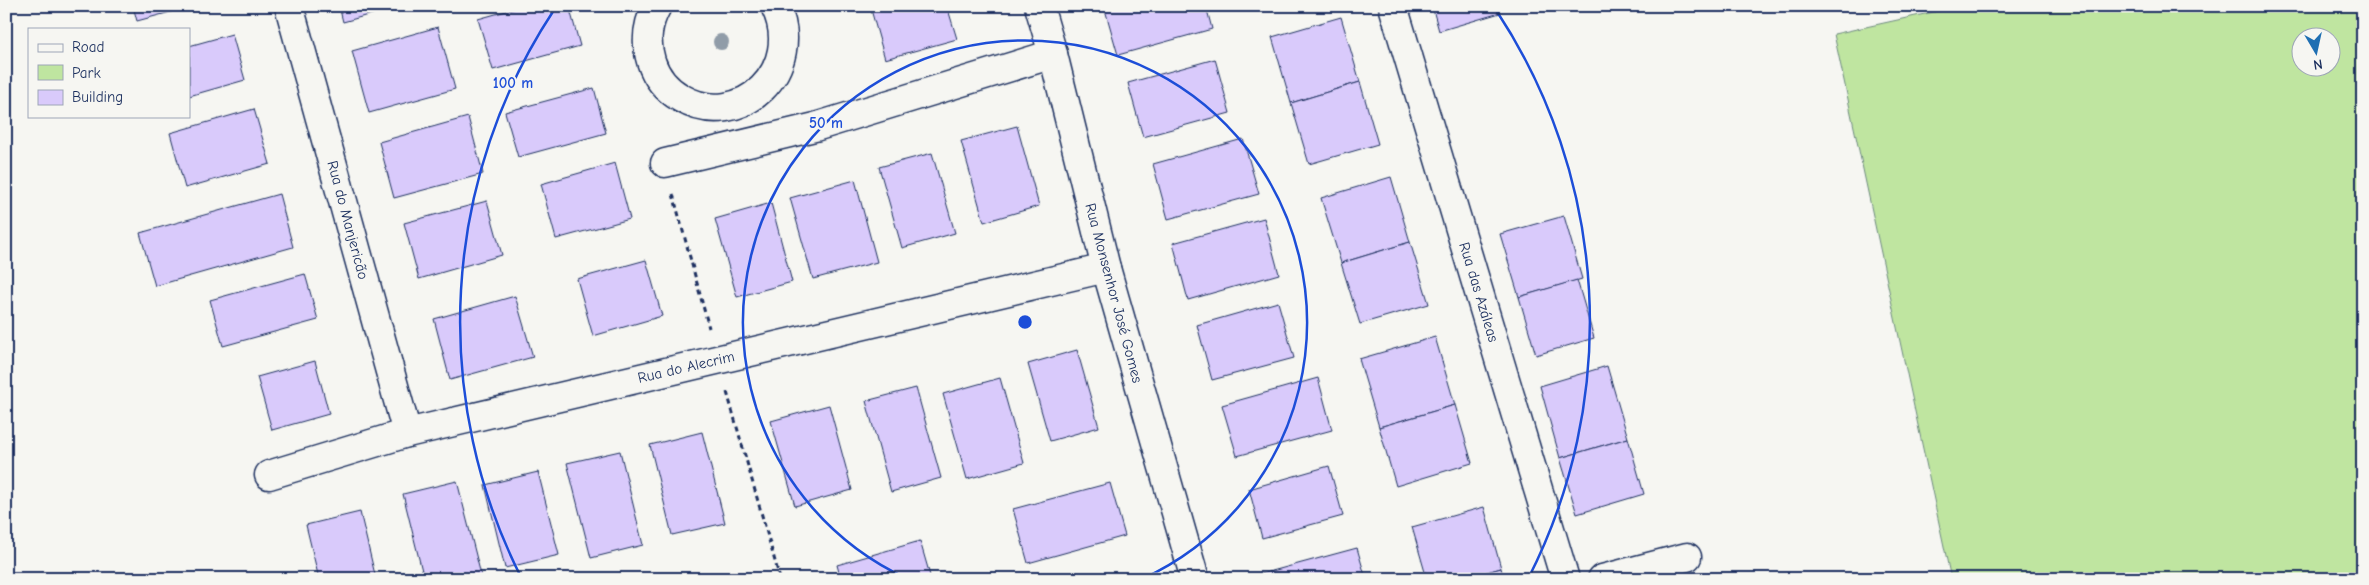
<svg xmlns="http://www.w3.org/2000/svg" width="2369" height="585" font-family="'Comic Neue',sans-serif">
<style>
.green{fill:#bfe5a0;stroke:#6d8a7f;fill-rule:evenodd}
.building{fill:#d9cafb;stroke:#1b2f5e}
.lines{fill:none;stroke-linecap:round;stroke-linejoin:round}
.minor-casing{stroke:#1b2f5e;stroke-width:31}
.path{stroke:#1b2f5e;stroke-width:3;stroke-dasharray:5 4;stroke-linecap:butt}
.minor{stroke:#f6f6f2;stroke-width:28}
.tree{fill:#909ca8}
.ring{fill:none;stroke:#1d4ed8;stroke-width:2.5}
.labels{text-anchor:middle;dominant-baseline:central;stroke-width:4;stroke-linejoin:round;paint-order:stroke}
.street-label{font-size:15px;fill:#1b2f5e;stroke:#f6f6f2}
.centre{fill:#1d4ed8;stroke:#f6f6f2;stroke-width:2.5}
.ring-label{font-size:15px;text-anchor:middle;font-weight:bold;fill:#1d4ed8;stroke:#f6f6f2;stroke-width:4;stroke-linejoin:round;paint-order:stroke}
</style>
<rect width="100%" height="100%" fill="#f6f6f2"/>
<filter id="ink" filterUnits="userSpaceOnUse"><feTurbulence type="fractalNoise" baseFrequency=".02" numOctaves="2"/><feDisplacementMap in="SourceGraphic" scale="10" xChannelSelector="R" yChannelSelector="G"/><feConvolveMatrix kernelMatrix="1 2 1 2 8 2 1 2 1" color-interpolation-filters="sRGB"/></filter>
<g filter="url(#ink)">
<path class="green" d="M1961 6H2363V579H1951L1834 34ZM2302 38H2332V68H2302Z"/>
<g class="building">
<path d="M133 6H193L137 21Z"/>
<path d="M339 6H401L343 22Z"/>
<path d="M524 6H569L580 46 493 70 478 19Z"/>
<path d="M870 6H947L957 39 885 59Z"/>
<path d="M1104 6H1206L1212 29 1118 55Z"/>
<path d="M1432 6H1498L1500 13 1439 31Z"/>
<path d="M1341 17 1360 82 1291 103 1272 37Z"/>
<path d="M438 27 455 89 369 113 352 51Z"/>
<path d="M232 34 245 80 189 96V46Z"/>
<path d="M1215 59 1230 113 1143 137 1128 83Z"/>
<path d="M1360 82 1378 144 1309 164 1291 103Z"/>
<path d="M594 88 606 133 518 157 505 112Z"/>
<path d="M254 109 270 164 185 188 170 133Z"/>
<path d="M468 117 483 174 394 198 379 142Z"/>
<path d="M1017 126 1039 206 984 222 961 141Z"/>
<path d="M1243 139 1259 194 1168 219 1153 164Z"/>
<path d="M932 153 955 233 902 248 879 167Z"/>
<path d="M615 163 630 219 556 239 541 184Z"/>
<path d="M1391 177 1410 242 1341 263 1321 198Z"/>
<path d="M855 180 877 262 813 279 790 198Z"/>
<path d="M279 194 293 247 155 286 140 233Z"/>
<path d="M487 201 502 255 419 279 404 223Z"/>
<path d="M771 203 792 282 737 297 715 219Z"/>
<path d="M1564 216 1582 279 1519 297 1500 234Z"/>
<path d="M1264 218 1279 274 1188 300 1173 243Z"/>
<path d="M1410 242 1429 304 1360 324 1341 263Z"/>
<path d="M646 260 662 316 593 336 577 279Z"/>
<path d="M305 274 318 320 223 346 210 300Z"/>
<path d="M1577 280 1594 338 1536 355 1519 297Z"/>
<path d="M515 296 533 357 450 380 434 319Z"/>
<path d="M1278 302 1294 358 1212 380 1197 325Z"/>
<path d="M1435 337 1455 405 1379 427 1359 359Z"/>
<path d="M1077 350 1099 427 1050 441 1028 364Z"/>
<path d="M315 361 329 414 272 430 257 377Z"/>
<path d="M1607 366 1628 438 1560 458 1540 386Z"/>
<path d="M1000 378 1024 463 967 479 943 394Z"/>
<path d="M1318 378 1332 430 1237 456 1222 405Z"/>
<path d="M916 388 941 478 891 492 866 401Z"/>
<path d="M829 405 852 490 795 506 771 421Z"/>
<path d="M1455 405 1472 463 1396 486 1379 427Z"/>
<path d="M702 432 725 523 672 535 650 445Z"/>
<path d="M1628 438 1644 494 1577 514 1560 458Z"/>
<path d="M620 451 643 545 591 558 567 463Z"/>
<path d="M1329 466 1343 516 1262 538 1249 489Z"/>
<path d="M538 472 559 555 505 568 485 485Z"/>
<path d="M457 481 482 579H424L403 494Z"/>
<path d="M1110 483 1125 536 1028 563 1013 509Z"/>
<path d="M1484 507 1501 568 1463 579H1427L1412 527Z"/>
<path d="M360 512 376 579H319L306 525Z"/>
<path d="M920 541 931 579H841L837 565Z"/>
<path d="M1357 548 1366 579H1262L1261 574Z"/>
<path d="M1501 568 1504 579H1463Z"/>
<path d="M1128 572 1130 579H1105Z"/>
</g>
<g class="lines">
<g class="minor-casing">
<g id="minor">
<path d="M289 6 407 433"/>
<path d="M657 6C647 24 645 41 651 61 656 77 667 90 681 98 741 133 806 68 775 6"/>
<path d="M1039 6 1053 54 1106 268 1195 579"/>
<path d="M1393 6 1565 579"/>
<path d="M665 163 815 127 1053 54"/>
<path d="M269 475 407 433 1106 268"/>
<path d="M1602 579 1687 557"/>
</g>
</g>
<g class="path">
<path d="M673 194 709 328"/>
<path d="M727 392 780 579"/>
</g>
<use href="#minor" class="minor"/>
</g>
<circle class="tree" cx="721" cy="42" r="8"/>
</g>
<g class="ring">
<path d="M908 579A282 282 0 1 1 1142 579"/>
<path d="M522 579A565 565 0 0 1 554 10M1496 10A565 565 0 0 1 1528 579"/>
</g>
<g class="labels">
<g class="street-label">
<text transform="translate(348 220) rotate(75)">Rua do Manjericão</text>
<text transform="translate(1479 292) rotate(73)">Rua das Azáleas</text>
<text transform="translate(1114 293) rotate(75)">Rua Monsenhor José Gomes</text>
<text transform="translate(686 367) rotate(-13)">Rua do Alecrim</text>
</g>
</g>
<circle cx="1025" cy="322" r="8" class="centre"/>
<g class="ring-label">
<text x="513" y="88">100 m</text>
<text x="826" y="128">50 m</text>
</g>
<rect width="2369" height="585" fill="none" stroke="#f6f6f2" stroke-width="25"/>
<rect x="12" y="12" width="2344" height="560" fill="none" stroke="#1b2f5e" stroke-width="2" filter="url(#ink)"/>
<rect x="28" y="28" width="162" height="90" fill="#f6f6f2" stroke="#9ea6b7"/>
<rect x="38" y="44" width="25" height="8" fill="#f6f6f2" stroke="#9ea6b7"/>
<text x="72" y="52" font-size="15" fill="#1b2f5e">Road</text>
<rect x="38" y="65" width="25" height="15" fill="#bfe5a0" stroke="#9ea6b7"/>
<text x="72" y="78" font-size="15" fill="#1b2f5e">Park</text>
<rect x="38" y="90" width="25" height="15" fill="#d9cafb" stroke="#9ea6b7"/>
<text x="72" y="102" font-size="15" fill="#1b2f5e">Building</text>
<g transform="translate(2316 52) rotate(171)"><circle r="24" fill="#f6f6f2" stroke="#9ea6b7"/>
<path d="M0-4L9 19L0 12L-9 19Z" fill="#1f6fb2"/>
<text y="-8" font-size="14" font-weight="bold" text-anchor="middle" fill="#1b2f5e">N</text>
</g>
</svg>
